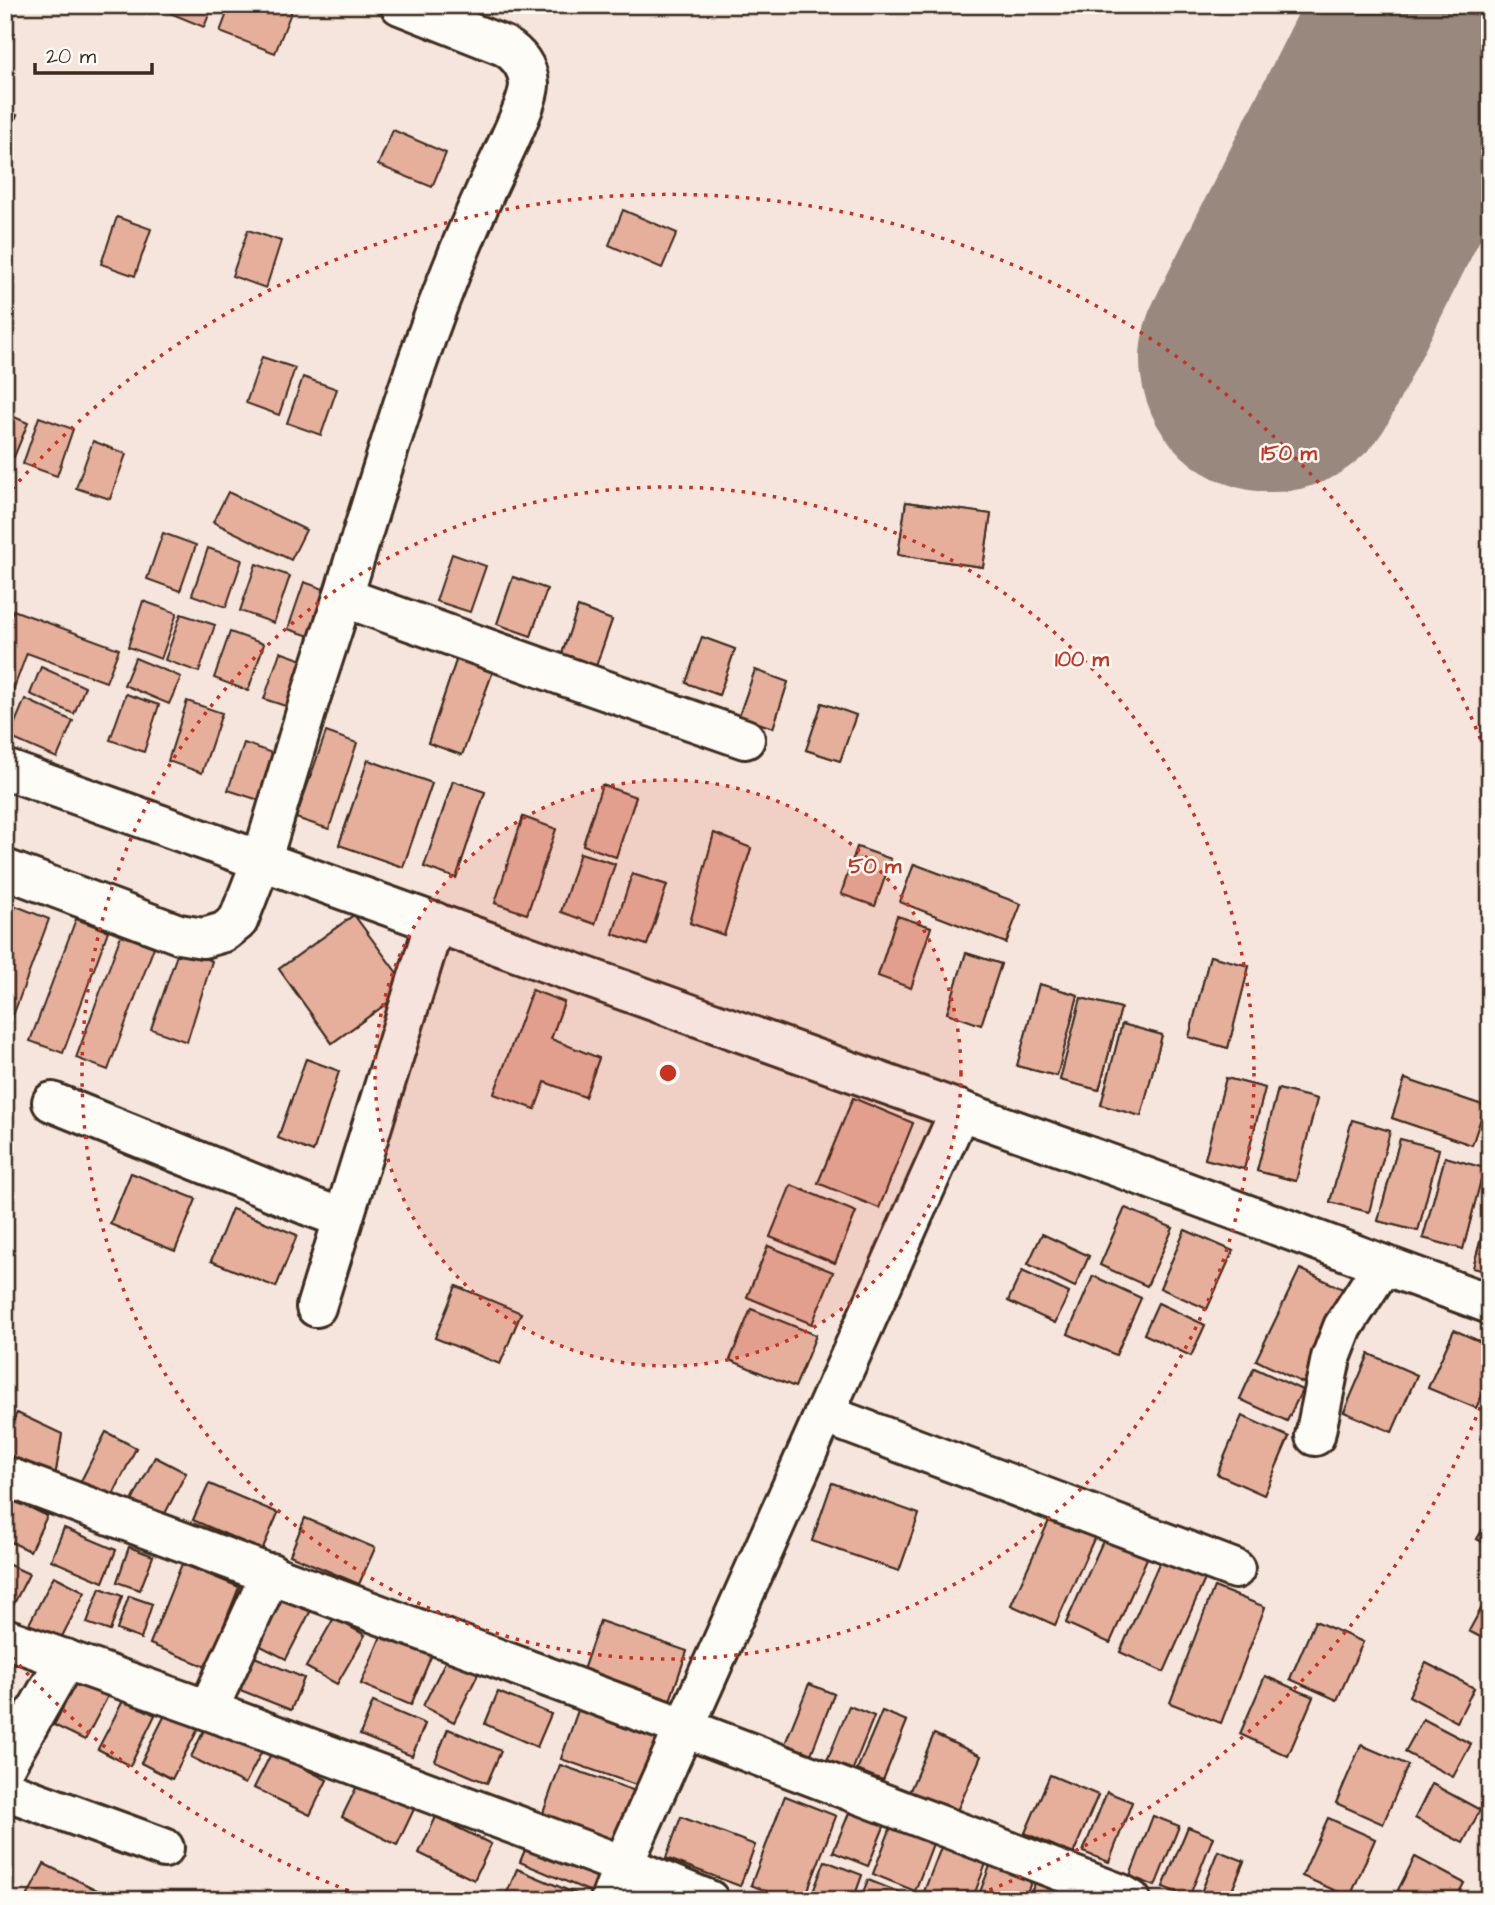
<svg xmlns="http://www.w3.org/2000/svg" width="1495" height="1905" font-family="'Architects Daughter',sans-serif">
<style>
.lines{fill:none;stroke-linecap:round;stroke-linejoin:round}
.runway{stroke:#98887d;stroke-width:264}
.building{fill:#e6af9c;stroke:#3b2a1e;stroke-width:2}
.minor-casing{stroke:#3b2a1e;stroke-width:44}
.minor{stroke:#fdfcf7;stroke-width:38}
.ring{fill:none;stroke:#c8321e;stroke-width:3.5;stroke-dasharray:3.5 7}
.centre{fill:#c8321e;stroke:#fdfcf7;stroke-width:3.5}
.ring-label{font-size:21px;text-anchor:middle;font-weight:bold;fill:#c8321e;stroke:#fdfcf7;stroke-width:5;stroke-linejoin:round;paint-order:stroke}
</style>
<rect width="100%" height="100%" fill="#f6e5dc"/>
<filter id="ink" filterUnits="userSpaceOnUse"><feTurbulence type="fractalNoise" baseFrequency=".0143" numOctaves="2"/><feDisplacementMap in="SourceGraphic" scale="14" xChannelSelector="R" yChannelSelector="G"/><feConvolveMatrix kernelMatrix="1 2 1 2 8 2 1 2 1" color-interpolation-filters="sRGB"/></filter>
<g filter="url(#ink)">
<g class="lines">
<path class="runway" d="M1272 360 1450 5"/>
</g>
<g class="building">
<path d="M173 5H213L204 27 170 13Z"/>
<path d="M230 5H294L275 53 220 32Z"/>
<path d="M5 110 17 115 5 141Z"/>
<path d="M393 130 446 153 432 187 378 165Z"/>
<path d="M623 210 677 233 662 268 609 245Z"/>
<path d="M117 217 151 229 135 276 101 264Z"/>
<path d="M248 230 281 241 266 288 232 276Z"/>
<path d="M262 357 295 368 279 415 246 403Z"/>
<path d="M303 377 337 389 321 435 287 423Z"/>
<path d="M5 413 28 423 14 457 5 454Z"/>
<path d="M39 417 73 429 57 476 23 464Z"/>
<path d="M93 441 126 454 110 499 76 488Z"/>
<path d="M228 492 306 530 291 560 213 522Z"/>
<path d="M906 502 991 514 983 567 898 555Z"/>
<path d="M906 502 991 514 983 567 898 555Z"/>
<path d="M163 533 196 545 180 591 147 579Z"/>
<path d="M208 548 242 560 226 607 192 595Z"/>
<path d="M452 554 486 566 470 612 436 601Z"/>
<path d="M256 564 290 576 274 623 240 611Z"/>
<path d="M513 577 547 589 531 636 497 624Z"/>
<path d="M513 577 547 589 531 636 497 624Z"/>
<path d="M304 582 338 594 322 640 288 629Z"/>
<path d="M143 601 177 613 161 659 128 647Z"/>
<path d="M578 607 612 620 596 666 562 654Z"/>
<path d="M578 607 612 620 596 666 562 654Z"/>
<path d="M13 610 119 649 106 682 27 653 5 712V629Z"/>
<path d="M181 614 215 625 199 672 165 660Z"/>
<path d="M230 632 264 644 248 691 214 678Z"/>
<path d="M702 637 735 649 719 695 686 683Z"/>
<path d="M702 637 735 649 719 695 686 683Z"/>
<path d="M280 652 314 664 298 710 264 699Z"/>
<path d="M135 658 181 677 169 704 124 685Z"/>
<path d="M457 658 493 671 462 755 428 743Z"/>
<path d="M457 658 493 671 462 755 428 743Z"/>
<path d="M41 667 85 687 74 714 30 694Z"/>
<path d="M755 670 788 682 773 728 739 716Z"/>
<path d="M755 670 788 682 773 728 739 716Z"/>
<path d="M126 694 159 705 144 752 110 740Z"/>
<path d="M25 699 73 721 57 758 9 737Z"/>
<path d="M187 701 222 713 202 773 168 761Z"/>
<path d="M822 703 856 715 840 761 806 750Z"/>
<path d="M822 703 856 715 840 761 806 750Z"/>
<path d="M326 732 357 743 329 829 296 818Z"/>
<path d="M244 743 278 755 262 801 228 790Z"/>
<path d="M368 760 432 783 403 867 339 845Z"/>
<path d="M368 760 432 783 403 867 339 845Z"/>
<path d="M453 781 485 792 456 878 424 867Z"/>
<path d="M453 781 485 792 456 878 424 867Z"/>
<path d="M602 785 636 797 616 857 583 845Z"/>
<path d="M602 785 636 797 616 857 583 845Z"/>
<path d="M523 817 556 829 527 914 495 903Z"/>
<path d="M523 817 556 829 527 914 495 903Z"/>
<path d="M714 833 751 848 724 935 690 923Z"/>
<path d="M714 833 751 848 724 935 690 923Z"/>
<path d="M857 847 891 859 875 906 841 894Z"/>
<path d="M857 847 891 859 875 906 841 894Z"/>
<path d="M580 853 615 864 595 924 561 912Z"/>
<path d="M580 853 615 864 595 924 561 912Z"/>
<path d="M914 864 1021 904 1006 943 900 902Z"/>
<path d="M914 864 1021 904 1006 943 900 902Z"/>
<path d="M632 874 667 885 647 945 613 934Z"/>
<path d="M632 874 667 885 647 945 613 934Z"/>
<path d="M16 906 49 919 5 1037V936Z"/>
<path d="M354 915 408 988 332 1043 279 969Z"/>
<path d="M354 915 408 988 332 1043 279 969Z"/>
<path d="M897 916 931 927 911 988 878 976Z"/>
<path d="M897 916 931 927 911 988 878 976Z"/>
<path d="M76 919 108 931 63 1053 30 1041Z"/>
<path d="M121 935 154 947 108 1070 76 1058Z"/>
<path d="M179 949 212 961 187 1042 151 1029Z"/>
<path d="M966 953 1001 964 981 1025 947 1013Z"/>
<path d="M966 953 1001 964 981 1025 947 1013Z"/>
<path d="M1210 956 1249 966 1228 1048 1189 1037Z"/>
<path d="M1210 956 1249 966 1228 1048 1189 1037Z"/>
<path d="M1039 984 1078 995 1057 1076 1017 1066Z"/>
<path d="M1039 984 1078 995 1057 1076 1017 1066Z"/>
<path d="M532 990 564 1002 551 1039 599 1058 585 1097 545 1082 535 1109 494 1094Z"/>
<path d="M532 990 564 1002 551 1039 599 1058 585 1097 545 1082 535 1109 494 1094Z"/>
<path d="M1081 998 1121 1008 1099 1090 1060 1080Z"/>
<path d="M1081 998 1121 1008 1099 1090 1060 1080Z"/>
<path d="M1122 1024 1162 1035 1141 1116 1101 1105Z"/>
<path d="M1122 1024 1162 1035 1141 1116 1101 1105Z"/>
<path d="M306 1059 339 1071 313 1152 278 1138Z"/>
<path d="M306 1059 339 1071 313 1152 278 1138Z"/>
<path d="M1226 1078 1265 1088 1244 1169 1205 1159Z"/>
<path d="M1226 1078 1265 1088 1244 1169 1205 1159Z"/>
<path d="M1405 1079 1485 1106 1472 1145 1392 1118Z"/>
<path d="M1405 1079 1485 1106 1472 1145 1392 1118Z"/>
<path d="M1278 1089 1317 1099 1296 1181 1257 1171Z"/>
<path d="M1278 1089 1317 1099 1296 1181 1257 1171Z"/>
<path d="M853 1098 913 1123 879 1208 818 1183Z"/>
<path d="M853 1098 913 1123 879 1208 818 1183Z"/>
<path d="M1352 1120 1390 1131 1369 1212 1330 1202Z"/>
<path d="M1352 1120 1390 1131 1369 1212 1330 1202Z"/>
<path d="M1400 1139 1439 1149 1418 1231 1378 1221Z"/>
<path d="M1400 1139 1439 1149 1418 1231 1378 1221Z"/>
<path d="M1445 1157 1484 1168 1463 1249 1423 1238Z"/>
<path d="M1445 1157 1484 1168 1463 1249 1423 1238Z"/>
<path d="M131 1173 196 1199 175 1251 110 1224Z"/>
<path d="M131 1173 196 1199 175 1251 110 1224Z"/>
<path d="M791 1185 856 1212 835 1263 770 1237Z"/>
<path d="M791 1185 856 1212 835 1263 770 1237Z"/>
<path d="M1490 1205V1272L1473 1268Z"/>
<path d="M1490 1205V1272L1473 1268Z"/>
<path d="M1125 1208 1173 1228 1147 1286 1100 1265Z"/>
<path d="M1125 1208 1173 1228 1147 1286 1100 1265Z"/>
<path d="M232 1209 297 1235 276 1287 211 1261Z"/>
<path d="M232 1209 297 1235 276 1287 211 1261Z"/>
<path d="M1185 1230 1233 1251 1207 1309 1160 1288Z"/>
<path d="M1185 1230 1233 1251 1207 1309 1160 1288Z"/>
<path d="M1042 1234 1089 1256 1075 1287 1028 1264Z"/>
<path d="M1042 1234 1089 1256 1075 1287 1028 1264Z"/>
<path d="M768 1246 833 1272 812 1324 747 1297Z"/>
<path d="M768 1246 833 1272 812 1324 747 1297Z"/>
<path d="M1300 1269 1347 1291 1303 1383 1256 1360Z"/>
<path d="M1300 1269 1347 1291 1303 1383 1256 1360Z"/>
<path d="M1022 1271 1069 1293 1055 1323 1008 1301Z"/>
<path d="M1022 1271 1069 1293 1055 1323 1008 1301Z"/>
<path d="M1093 1276 1141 1298 1116 1355 1068 1334Z"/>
<path d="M1093 1276 1141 1298 1116 1355 1068 1334Z"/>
<path d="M456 1286 521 1313 500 1364 435 1338Z"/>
<path d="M456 1286 521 1313 500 1364 435 1338Z"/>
<path d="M1158 1303 1205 1325 1191 1356 1144 1334Z"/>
<path d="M1158 1303 1205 1325 1191 1356 1144 1334Z"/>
<path d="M751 1309 816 1335 795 1387 730 1360Z"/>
<path d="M751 1309 816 1335 795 1387 730 1360Z"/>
<path d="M1454 1330 1490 1346V1377L1476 1408 1428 1388Z"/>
<path d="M1454 1330 1490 1346V1377L1476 1408 1428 1388Z"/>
<path d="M1369 1354 1417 1375 1392 1432 1344 1412Z"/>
<path d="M1369 1354 1417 1375 1392 1432 1344 1412Z"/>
<path d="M1254 1368 1302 1390 1287 1421 1240 1399Z"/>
<path d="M1254 1368 1302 1390 1287 1421 1240 1399Z"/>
<path d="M17 1413 62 1434 55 1477 5 1454V1438Z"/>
<path d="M17 1413 62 1434 55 1477 5 1454V1438Z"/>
<path d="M1242 1416 1289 1437 1264 1495 1217 1474Z"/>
<path d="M1242 1416 1289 1437 1264 1495 1217 1474Z"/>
<path d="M106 1432 136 1448 111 1499 80 1483Z"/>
<path d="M106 1432 136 1448 111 1499 80 1483Z"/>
<path d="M155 1457 186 1473 160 1523 129 1507Z"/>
<path d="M155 1457 186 1473 160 1523 129 1507Z"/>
<path d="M832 1483 919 1514 899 1571 812 1541Z"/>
<path d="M832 1483 919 1514 899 1571 812 1541Z"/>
<path d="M209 1484 278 1513 262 1550 193 1520Z"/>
<path d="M209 1484 278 1513 262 1550 193 1520Z"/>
<path d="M5 1495 47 1516 30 1551 5 1539Z"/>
<path d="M5 1495 47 1516 30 1551 5 1539Z"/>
<path d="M1053 1512 1097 1532 1055 1625 1011 1605Z"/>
<path d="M1053 1512 1097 1532 1055 1625 1011 1605Z"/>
<path d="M1490 1517V1546L1477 1539Z"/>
<path d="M1490 1517V1546L1477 1539Z"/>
<path d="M305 1518 375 1548 359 1584 290 1555Z"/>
<path d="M305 1518 375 1548 359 1584 290 1555Z"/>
<path d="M64 1528 116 1550 103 1582 51 1560Z"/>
<path d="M64 1528 116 1550 103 1582 51 1560Z"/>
<path d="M1108 1530 1151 1549 1110 1643 1066 1623Z"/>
<path d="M1108 1530 1151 1549 1110 1643 1066 1623Z"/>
<path d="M129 1547 153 1556 140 1590 117 1582Z"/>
<path d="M129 1547 153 1556 140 1590 117 1582Z"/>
<path d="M1161 1559 1205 1579 1164 1672 1120 1652Z"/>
<path d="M1161 1559 1205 1579 1164 1672 1120 1652Z"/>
<path d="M5 1563 29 1574 5 1621Z"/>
<path d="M5 1563 29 1574 5 1621Z"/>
<path d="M182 1564 239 1587 207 1667 150 1644Z"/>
<path d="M182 1564 239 1587 207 1667 150 1644Z"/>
<path d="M54 1576 85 1592 59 1642 28 1626Z"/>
<path d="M54 1576 85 1592 59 1642 28 1626Z"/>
<path d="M1214 1587 1265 1607 1221 1723 1170 1703Z"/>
<path d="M1214 1587 1265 1607 1221 1723 1170 1703Z"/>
<path d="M100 1588 122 1596 110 1631 87 1623Z"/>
<path d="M100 1588 122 1596 110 1631 87 1623Z"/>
<path d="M280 1592 312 1608 286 1659 255 1643Z"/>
<path d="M280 1592 312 1608 286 1659 255 1643Z"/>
<path d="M129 1596 152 1604 141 1639 117 1630Z"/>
<path d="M129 1596 152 1604 141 1639 117 1630Z"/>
<path d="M1487 1598 1490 1599V1642L1469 1631Z"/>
<path d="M1487 1598 1490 1599V1642L1469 1631Z"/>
<path d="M334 1618 365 1635 337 1684 306 1667Z"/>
<path d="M334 1618 365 1635 337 1684 306 1667Z"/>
<path d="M600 1621 687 1651 667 1709 580 1679Z"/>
<path d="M600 1621 687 1651 667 1709 580 1679Z"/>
<path d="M1315 1621 1363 1642 1337 1700 1290 1679Z"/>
<path d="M1315 1621 1363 1642 1337 1700 1290 1679Z"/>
<path d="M382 1634 432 1654 411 1705 361 1684Z"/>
<path d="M382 1634 432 1654 411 1705 361 1684Z"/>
<path d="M252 1656 304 1678 291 1710 238 1689Z"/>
<path d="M252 1656 304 1678 291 1710 238 1689Z"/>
<path d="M448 1656 479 1672 454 1722 423 1706Z"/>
<path d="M448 1656 479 1672 454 1722 423 1706Z"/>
<path d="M1426 1663 1474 1688 1457 1722 1409 1696Z"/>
<path d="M1426 1663 1474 1688 1457 1722 1409 1696Z"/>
<path d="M80 1675 111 1690 85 1740 54 1725Z"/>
<path d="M80 1675 111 1690 85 1740 54 1725Z"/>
<path d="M1265 1676 1313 1697 1288 1756 1240 1734Z"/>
<path d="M1265 1676 1313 1697 1288 1756 1240 1734Z"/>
<path d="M809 1684 834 1694 811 1754 785 1744Z"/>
<path d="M809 1684 834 1694 811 1754 785 1744Z"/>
<path d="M498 1692 551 1714 537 1747 485 1724Z"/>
<path d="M498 1692 551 1714 537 1747 485 1724Z"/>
<path d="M124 1699 155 1715 130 1766 98 1749Z"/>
<path d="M124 1699 155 1715 130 1766 98 1749Z"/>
<path d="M373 1702 425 1724 412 1756 360 1735Z"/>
<path d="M373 1702 425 1724 412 1756 360 1735Z"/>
<path d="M581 1702 668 1732 648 1789 561 1759Z"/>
<path d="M581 1702 668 1732 648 1789 561 1759Z"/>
<path d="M849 1706 874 1716 850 1776 825 1766Z"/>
<path d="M849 1706 874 1716 850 1776 825 1766Z"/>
<path d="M882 1711 907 1721 883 1780 857 1770Z"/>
<path d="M882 1711 907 1721 883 1780 857 1770Z"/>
<path d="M166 1713 198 1729 172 1779 141 1763Z"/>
<path d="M166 1713 198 1729 172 1779 141 1763Z"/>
<path d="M1423 1719 1471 1744 1453 1777 1405 1752Z"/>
<path d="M1423 1719 1471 1744 1453 1777 1405 1752Z"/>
<path d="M208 1722 263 1749 245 1784 191 1757Z"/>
<path d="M208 1722 263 1749 245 1784 191 1757Z"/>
<path d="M448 1729 501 1751 487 1783 435 1761Z"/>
<path d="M448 1729 501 1751 487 1783 435 1761Z"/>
<path d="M934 1734 981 1756 956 1813 909 1793Z"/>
<path d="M934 1734 981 1756 956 1813 909 1793Z"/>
<path d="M1361 1745 1408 1765 1383 1824 1336 1803Z"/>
<path d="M1361 1745 1408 1765 1383 1824 1336 1803Z"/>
<path d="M272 1752 327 1780 310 1815 254 1788Z"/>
<path d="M272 1752 327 1780 310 1815 254 1788Z"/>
<path d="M560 1765 647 1795 627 1853 540 1822Z"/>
<path d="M560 1765 647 1795 627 1853 540 1822Z"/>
<path d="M1050 1775 1098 1795 1073 1854 1025 1833Z"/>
<path d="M1050 1775 1098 1795 1073 1854 1025 1833Z"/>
<path d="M359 1782 414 1809 397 1845 342 1817Z"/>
<path d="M359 1782 414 1809 397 1845 342 1817Z"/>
<path d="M1432 1784 1480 1810 1463 1843 1415 1818Z"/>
<path d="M1432 1784 1480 1810 1463 1843 1415 1818Z"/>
<path d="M1107 1792 1132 1802 1109 1862 1083 1852Z"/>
<path d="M1107 1792 1132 1802 1109 1862 1083 1852Z"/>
<path d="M785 1796 836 1816 804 1900H788L751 1885Z"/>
<path d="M785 1796 836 1816 804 1900H788L751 1885Z"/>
<path d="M850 1811 885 1824 868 1866 833 1852Z"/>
<path d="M850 1811 885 1824 868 1866 833 1852Z"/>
<path d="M1153 1816 1179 1826 1155 1886 1130 1876Z"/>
<path d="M1153 1816 1179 1826 1155 1886 1130 1876Z"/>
<path d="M436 1817 491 1844 474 1880 419 1853Z"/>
<path d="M436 1817 491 1844 474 1880 419 1853Z"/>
<path d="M681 1817 755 1845 740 1886 666 1858Z"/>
<path d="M681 1817 755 1845 740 1886 666 1858Z"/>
<path d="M1328 1818 1375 1839 1350 1897 1302 1876Z"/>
<path d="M1328 1818 1375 1839 1350 1897 1302 1876Z"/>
<path d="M893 1822 935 1838 915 1891 873 1874Z"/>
<path d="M893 1822 935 1838 915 1891 873 1874Z"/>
<path d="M1188 1827 1213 1837 1189 1897 1163 1887Z"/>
<path d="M1188 1827 1213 1837 1189 1897 1163 1887Z"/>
<path d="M530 1838 601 1867 591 1892 520 1862Z"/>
<path d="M530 1838 601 1867 591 1892 520 1862Z"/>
<path d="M944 1840 988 1858 972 1900H945L924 1892Z"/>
<path d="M944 1840 988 1858 972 1900H945L924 1892Z"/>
<path d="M1218 1851 1244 1861 1228 1900H1198Z"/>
<path d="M1218 1851 1244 1861 1228 1900H1198Z"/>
<path d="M1415 1857 1464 1883 1455 1900H1416L1398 1890Z"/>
<path d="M1415 1857 1464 1883 1455 1900H1416L1398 1890Z"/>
<path d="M825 1861 862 1875 853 1900H810Z"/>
<path d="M825 1861 862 1875 853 1900H810Z"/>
<path d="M992 1861 1033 1877 1024 1900H977Z"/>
<path d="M992 1861 1033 1877 1024 1900H977Z"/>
<path d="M44 1864 99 1891 94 1900 26 1899Z"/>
<path d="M44 1864 99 1891 94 1900 26 1899Z"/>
<path d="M517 1869 588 1899 522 1900 507 1893Z"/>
<path d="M517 1869 588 1899 522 1900 507 1893Z"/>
<path d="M1037 1878 1094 1900H1028Z"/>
<path d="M1037 1878 1094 1900H1028Z"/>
<path d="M868 1880 913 1898 912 1900H860Z"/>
<path d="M868 1880 913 1898 912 1900H860Z"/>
</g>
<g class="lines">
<g class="minor-casing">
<g id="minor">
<path d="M343 597C385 460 425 322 485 192 495 169 529 105 529 84 528 67 518 54 504 46L400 5"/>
<path d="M5 769C375 903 747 1033 1118 1167 1242 1212 1366 1258 1490 1304"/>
<path d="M5 869 179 934 203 938 224 932 238 921 261 862 309 702 343 597 564 676 745 739"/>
<path d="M52 1102 309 1206 342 1218"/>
<path d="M316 1307 435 922"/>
<path d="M824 1414 1235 1569"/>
<path d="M1315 1436 1331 1358 1343 1327 1383 1265"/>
<path d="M5 1476 685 1728 1121 1894 1131 1900"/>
<path d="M5 1638 208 1710 623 1865 709 1900"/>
<path d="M208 1710 271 1573"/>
<path d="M5 1766 66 1659"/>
<path d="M5 1790 164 1848"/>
<path d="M610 1900 623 1865 960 1110"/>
</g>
</g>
<use href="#minor" class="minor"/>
</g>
</g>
<circle cx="668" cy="1073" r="293" fill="#c8321e" fill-opacity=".12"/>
<g class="ring">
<circle cx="668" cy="1073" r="293"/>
<circle cx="668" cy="1073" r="586"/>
<path d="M1488 1388A878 878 0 0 1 968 1898M368 1898A878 878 0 0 1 5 1649M5 497A878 878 0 0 1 1488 758"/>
</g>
<circle cx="668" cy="1073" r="10" class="centre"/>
<g class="ring-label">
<text x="1289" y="460">150 m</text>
<text x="1082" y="666">100 m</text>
<text x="875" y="873">50 m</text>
</g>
<rect width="1495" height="1905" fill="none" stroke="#fdfcf7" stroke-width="28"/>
<rect x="14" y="14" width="1467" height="1877" fill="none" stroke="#3b2a1e" stroke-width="2.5" filter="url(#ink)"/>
<path d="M35 63v10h117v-10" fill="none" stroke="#3b2a1e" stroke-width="3.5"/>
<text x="46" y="63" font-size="21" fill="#3b2a1e" stroke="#fdfcf7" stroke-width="5" paint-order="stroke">20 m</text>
</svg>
